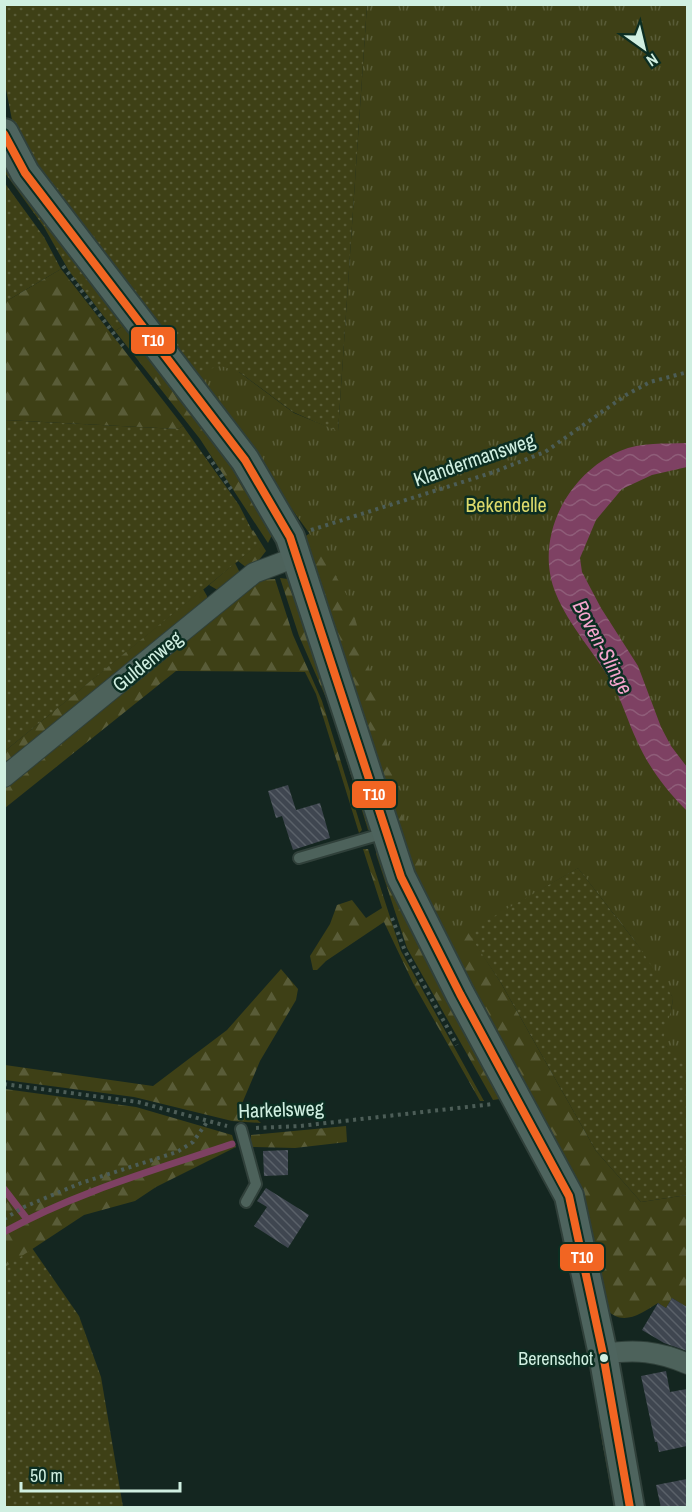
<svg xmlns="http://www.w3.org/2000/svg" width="692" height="1512" font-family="'Archivo Narrow',sans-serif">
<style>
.grass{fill:url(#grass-dots)}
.forest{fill:url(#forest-firs)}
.park{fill:url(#park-tufts)}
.water{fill:url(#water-waves)}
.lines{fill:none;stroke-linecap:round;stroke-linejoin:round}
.stream{stroke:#7e4163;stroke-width:7}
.building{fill:url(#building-back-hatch)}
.service-casing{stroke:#30403a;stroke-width:14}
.minor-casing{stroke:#30403a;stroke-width:22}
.secondary-casing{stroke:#30403a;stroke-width:32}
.path{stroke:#4c5d57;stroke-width:4;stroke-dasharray:3 4.5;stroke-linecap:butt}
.service{stroke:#4d625b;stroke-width:10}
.minor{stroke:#4d625b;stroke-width:20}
.secondary{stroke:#4e645e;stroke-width:28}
.bus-1-casing{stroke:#0c2e22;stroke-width:12}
.bus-1{stroke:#f26522;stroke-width:8}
.bus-dot{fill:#d0efe1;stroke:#0c2e22;stroke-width:2}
.labels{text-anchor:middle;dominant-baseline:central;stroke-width:5;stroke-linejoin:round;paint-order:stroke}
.bus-label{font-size:18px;fill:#d0efe1;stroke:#0c2e22;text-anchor:end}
.street-label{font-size:20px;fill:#d0efe1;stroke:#0c2e22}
.park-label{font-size:20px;fill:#ddda6b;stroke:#0c2e22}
.water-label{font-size:21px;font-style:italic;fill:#f4a4cd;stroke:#0c2e22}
.line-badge{stroke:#0c2e22;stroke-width:2}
.badge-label{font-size:16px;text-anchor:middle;font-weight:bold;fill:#fff}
</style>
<defs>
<pattern id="grass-dots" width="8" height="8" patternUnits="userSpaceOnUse" patternTransform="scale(1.5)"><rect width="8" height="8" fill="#3e4016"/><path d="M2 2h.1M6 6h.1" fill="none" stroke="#595c38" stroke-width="1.8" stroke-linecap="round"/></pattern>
<pattern id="forest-firs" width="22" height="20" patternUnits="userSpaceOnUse" patternTransform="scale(1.5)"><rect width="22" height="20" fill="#3e4016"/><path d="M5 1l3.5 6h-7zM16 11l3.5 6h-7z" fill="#595c38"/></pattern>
<pattern id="park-tufts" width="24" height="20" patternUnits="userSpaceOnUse" patternTransform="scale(1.5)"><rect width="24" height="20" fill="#3e4016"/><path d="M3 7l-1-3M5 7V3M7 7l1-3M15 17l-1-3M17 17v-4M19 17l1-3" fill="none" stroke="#595c38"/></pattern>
<pattern id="water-waves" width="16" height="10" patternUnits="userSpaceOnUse" patternTransform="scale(1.5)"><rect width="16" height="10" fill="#7e4163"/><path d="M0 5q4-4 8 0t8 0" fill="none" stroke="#8f5d79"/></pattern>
<pattern id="building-back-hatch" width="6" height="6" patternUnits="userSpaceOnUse" patternTransform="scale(1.5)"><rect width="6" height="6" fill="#3f4650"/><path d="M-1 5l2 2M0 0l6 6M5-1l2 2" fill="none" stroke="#5a6169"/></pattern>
</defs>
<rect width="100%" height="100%" fill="#142620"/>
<g class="grass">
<path d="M4 5H367L338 432 293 412 239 372 193 373 28 153 12 120 5 84Z"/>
<path d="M4 153 129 322 115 331 69 271 44 227 5 173Z"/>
<path d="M4 182 44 237 61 269 5 302Z"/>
<path d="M5 420 178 429 183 426 239 505 259 544 5 751Z"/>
<path d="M578 868 662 976 673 998 666 1046 687 1064V1195L641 1202 596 1151 501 983 466 931Z"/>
<path d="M32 1248 79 1316 101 1377 123 1507H5L4 1267Z"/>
</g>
<g class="forest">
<path d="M61 269 183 426 178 429 5 420V302Z"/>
<path d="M129 322 237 462 275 529 268 543 200 439 115 331Z"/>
<path d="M253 530 266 551 259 560 247 568 238 561 258 544 251 532Z"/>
<path d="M310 533 687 811V1064L666 1046 664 1038 674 1008 673 997 662 976 578 868 467 931 501 983 596 1151 641 1202 687 1195V1307L672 1298 666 1308 658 1303C639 1315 622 1327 605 1308L583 1205 456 953 445 944 410 874 300 540Z"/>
<path d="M235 563 240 573 221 592 209 585Z"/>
<path d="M280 578 296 580 372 830H368L330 707 299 636Z"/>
<path d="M275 579 293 635 322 701 362 830 359 833 316 694 305 672 176 671 5 808V784L258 580Z"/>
<path d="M203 589 207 596V604L5 771V751Z"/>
<path d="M380 847 507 1098 493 1100 407 948 376 854V849Z"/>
<path d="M363 849H368L401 951 484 1101H480L413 983 384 922 326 961 317 970H313L310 956 330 924 337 905 352 900 366 918 382 908Z"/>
<path d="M281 969 298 989 296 1000 260 1061 241 1106 261 1123 232 1121 134 1097 5 1080V1065L153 1086 227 1030Z"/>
<path d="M5 1089 136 1107 232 1135 236 1147 156 1187 135 1201 84 1215 5 1267Z"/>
<path d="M346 1126 347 1142 295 1148 251 1147V1135Z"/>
<path d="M602 1420 621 1507H614L599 1424Z"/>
</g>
<path class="park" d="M367 5H687V1064C681 1059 669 1052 665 1044 660 1033 675 1011 672 996L631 935 578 868 451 941 402 814 376 692 350 601 320 548 193 373 221 366 239 372 294 413 338 431Z"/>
<path class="water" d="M687 443V467L652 475 622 489 596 520 580 558 582 572 601 608 638 666 661 727 671 746 687 767V811C666 790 649 768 637 741 628 722 622 701 612 683 595 653 569 626 556 594 533 539 567 474 620 451 641 442 665 444 687 443Z"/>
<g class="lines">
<g class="stream">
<path d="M4 1189 27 1219"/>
<path d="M4 1232C76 1192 155 1170 232 1144"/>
</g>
</g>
<g class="building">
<path d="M288 785 296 810 320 803 330 838 293 850 282 816 276 818 268 791Z"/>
<path d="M288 1150V1175L264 1176 263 1151Z"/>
<path d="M266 1188 309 1215 288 1248 254 1226 267 1207 257 1201Z"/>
<path d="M672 1298 687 1307V1351L664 1343 642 1330 658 1303 666 1308Z"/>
<path d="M666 1371 670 1392 687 1389V1446L659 1452 657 1442H655L641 1376Z"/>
<path d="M687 1479V1508H661L656 1485Z"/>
</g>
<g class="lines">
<g class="service-casing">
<g id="service">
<path d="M299 858 385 833"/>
<path d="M241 1129 256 1184 246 1202"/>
</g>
</g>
<g class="minor-casing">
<g id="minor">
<path d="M4 777 254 573 296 557"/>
<path d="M603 1354C635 1349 658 1351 688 1364"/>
</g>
</g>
<g class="secondary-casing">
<path id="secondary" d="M4 133 25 173 245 460 290 537 401 877 460 994 569 1196 603 1354 630 1508"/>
</g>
<g class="path">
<path d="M63 266 123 346"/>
<path d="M208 456 233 492"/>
<path d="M311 530 491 473 545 452 626 395 650 382 688 372"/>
<path d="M392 918 405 951 457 1045"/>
<path d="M4 1084 138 1102 227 1126"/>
<path d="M256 1128 300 1126 493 1104"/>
<path d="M4 1219 24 1207 81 1183 177 1152 193 1142 207 1122"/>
</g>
<use href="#service" class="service"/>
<use href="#minor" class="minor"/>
<use href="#secondary" class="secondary"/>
<g class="bus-1-casing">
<path id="bus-1" d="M4 134 25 173 245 460 290 537 401 877 460 994 569 1196 603 1354 630 1508"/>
</g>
<use href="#bus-1" class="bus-1"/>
</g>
<circle class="bus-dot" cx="604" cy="1358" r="5"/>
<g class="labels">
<g class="bus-label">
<text x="593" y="1358">Berenschot</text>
</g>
<g class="street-label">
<text transform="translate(474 459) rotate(-19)">Klandermansweg</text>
<text transform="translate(147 661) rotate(-39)">Guldenweg</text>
<text transform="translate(281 1109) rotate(-2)">Harkelsweg</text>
</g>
<g class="park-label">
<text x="506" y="504">Bekendelle</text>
</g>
<g class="water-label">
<text transform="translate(603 647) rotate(62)">Boven-Slinge</text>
</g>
</g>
<g class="line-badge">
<rect x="130" y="326" width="46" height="29" rx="6" fill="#f26522"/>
<rect x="351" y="780" width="46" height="29" rx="6" fill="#f26522"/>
<rect x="559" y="1243" width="46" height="29" rx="6" fill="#f26522"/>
</g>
<g class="badge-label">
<text x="153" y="346">T10</text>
<text x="374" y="800">T10</text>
<text x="582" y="1263">T10</text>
</g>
<rect width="692" height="1512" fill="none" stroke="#d0efe1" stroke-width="12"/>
<g transform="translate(644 48) rotate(146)" stroke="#0c2e22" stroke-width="4.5" paint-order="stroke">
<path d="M0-4.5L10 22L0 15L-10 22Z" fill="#d0efe1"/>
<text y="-9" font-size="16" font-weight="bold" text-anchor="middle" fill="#d0efe1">N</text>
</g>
<path d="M21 1482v9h159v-9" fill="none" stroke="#d0efe1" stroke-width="3"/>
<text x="30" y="1482" font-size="18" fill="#d0efe1" stroke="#0c2e22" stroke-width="4.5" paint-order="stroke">50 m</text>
</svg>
